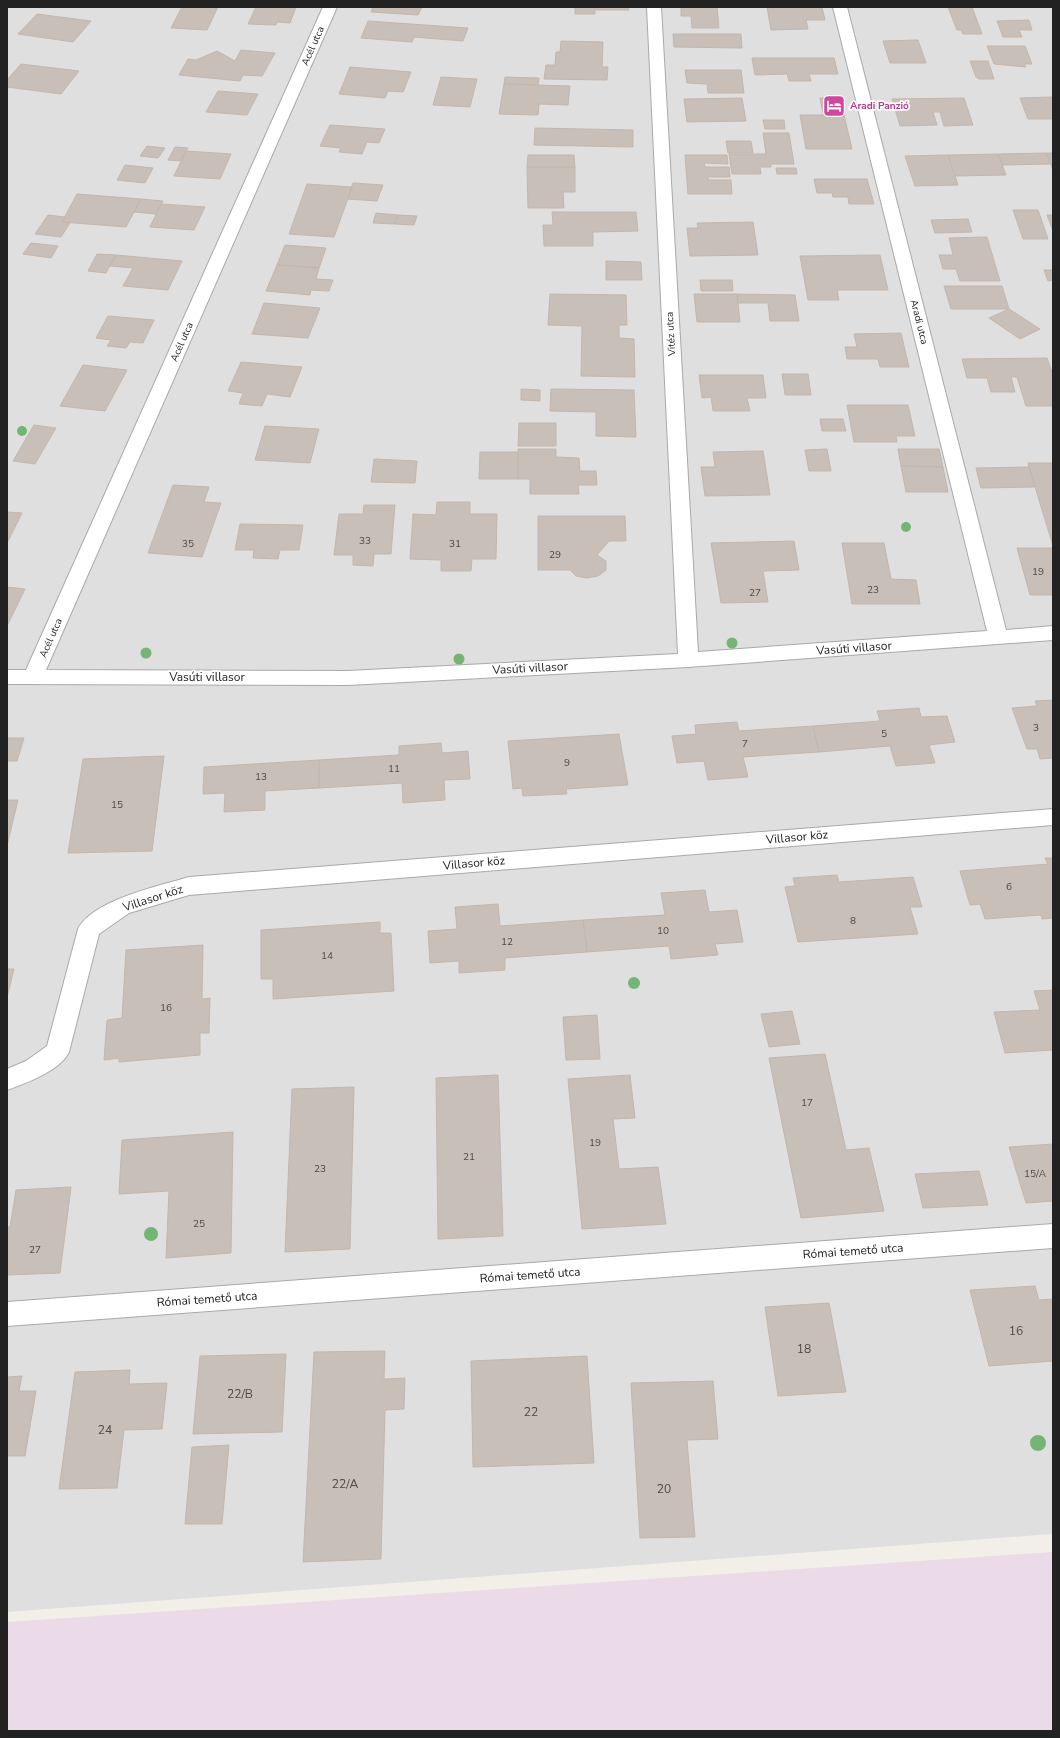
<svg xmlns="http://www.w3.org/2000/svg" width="1060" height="1738" font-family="'Nunito Sans',sans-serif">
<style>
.residential{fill:#e0dfdf}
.industrial{fill:#ebdbe8}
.building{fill:#c7bfb8;stroke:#c4b6ab}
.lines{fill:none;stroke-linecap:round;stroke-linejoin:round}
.minor-casing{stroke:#a9a9a9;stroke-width:2}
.minor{fill:#fff;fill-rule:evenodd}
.tree{fill:#74b475}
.labels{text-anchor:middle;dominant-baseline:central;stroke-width:3.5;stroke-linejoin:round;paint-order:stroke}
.far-street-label{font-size:10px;fill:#222;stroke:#fff}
.far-hotel-label{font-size:10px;font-weight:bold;fill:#b23c85;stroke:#fff;text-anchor:start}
.number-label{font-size:10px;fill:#4b4948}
.street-label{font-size:12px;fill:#222;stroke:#fff}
.near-number-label{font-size:12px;fill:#4b4948}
</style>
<rect width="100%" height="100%" fill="#f2efe9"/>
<path class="residential" d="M7 7H1053V1534L7 1612Z"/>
<path class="industrial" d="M1053 1552V1731H7V1622Z"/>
<g class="building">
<path d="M182 7H218L207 30 171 28Z"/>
<path d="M256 7H296L290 23 277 22 276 25 248 24Z"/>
<path d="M373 7H422L418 15 371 12Z"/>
<path d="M575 7H628L629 10H595V14H575Z"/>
<path d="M681 7H717L719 28H692L691 16H681Z"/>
<path d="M767 7H822L825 20H806L808 29 771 30Z"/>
<path d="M948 7H972L982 34H963L961 30H957Z"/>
<path d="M37 14 91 21 73 42 18 34Z"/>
<path d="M1029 20 1032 30H1019L1022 37H1003L997 21Z"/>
<path d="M368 21 468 28 463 41 414 37 412 42 361 38Z"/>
<path d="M673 34H741L742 48 674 47Z"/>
<path d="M918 40 926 63H890L883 41Z"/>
<path d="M561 41 603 42 602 67H608L607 80 544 79 546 65H555L556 52H560Z"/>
<path d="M987 46H1025L1032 64H1024L1026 67 994 64Z"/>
<path d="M241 50 275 53 262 76 243 75 240 81 179 75 188 59 196 60 217 51 235 61Z"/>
<path d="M752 58H834L838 74H809L811 81H789L787 74 755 75Z"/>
<path d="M970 61H988L994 79H979L976 77Z"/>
<path d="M21 64 79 71 61 94 7 87V80Z"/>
<path d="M350 67 411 72 403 92 388 91 385 98 339 94Z"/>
<path d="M685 70H741L744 93H708L707 84 687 83Z"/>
<path d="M441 77 477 79 470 107 433 105Z"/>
<path d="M505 77 539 78 538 85 504 84Z"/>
<path d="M504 84 570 86 568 105 539 104 538 115 499 114Z"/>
<path d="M218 91 258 94 247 115 206 112Z"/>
<path d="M1053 97V119H1028L1020 98Z"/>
<path d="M742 98 746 121 687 122 684 99Z"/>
<path d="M820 98H840L844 113H823Z"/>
<path d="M964 98 973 125 944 126 940 112H933L937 125 900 126 892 99Z"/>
<path d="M800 115H844L852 149H806Z"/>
<path d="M763 120H784L785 129H765Z"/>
<path d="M330 125 385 129 379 143 367 142 362 154 339 152 341 148 320 146Z"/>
<path d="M535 128 633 130V147L534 145Z"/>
<path d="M763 133H789L794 164H771V167H760L761 174H732L729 154H766Z"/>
<path d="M726 141H751L753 153H728Z"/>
<path d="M147 146 165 148 158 158 140 156Z"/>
<path d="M175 147 188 148 180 161 168 160Z"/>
<path d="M186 151 231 154 220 179 174 176Z"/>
<path d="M1046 153H1053V171L1051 164Z"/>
<path d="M1046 153 1051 164 1003 165 998 154Z"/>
<path d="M998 154 1006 175 955 176 948 155Z"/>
<path d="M528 155H574L575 167H527Z"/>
<path d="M685 155H727L728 164 704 163 705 167H729L730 177H708V180H731L732 194H688Z"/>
<path d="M948 155 958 185 915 186 905 156Z"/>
<path d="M125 165 153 168 145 183 117 180Z"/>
<path d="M527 167H575V192H563L564 208H528Z"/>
<path d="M776 168H796L797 174H777Z"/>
<path d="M814 179H867L874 204H849L848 197H833L832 193H817Z"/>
<path d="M353 183 383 185 377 201 347 199Z"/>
<path d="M307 184 352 187 334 237 289 234Z"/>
<path d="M77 194 141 199 126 227 62 222Z"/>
<path d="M141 199 163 201 156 214 134 212Z"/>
<path d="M161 204 205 207 194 230 150 227Z"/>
<path d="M1013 210H1038L1048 239H1023Z"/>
<path d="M552 212H636L638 231 593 232V246H544L543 225H553Z"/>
<path d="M376 213 398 215 395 224 373 223Z"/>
<path d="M48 215 65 217 62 222 70 223 61 237 35 234Z"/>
<path d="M398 215 417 216 414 225 395 224Z"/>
<path d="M1047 215H1053V231Z"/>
<path d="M968 219 972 232 935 233 931 220Z"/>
<path d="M753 222 758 255 690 256 687 228H698L697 223Z"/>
<path d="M987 237 1000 281H960L956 269H943L939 255H953L949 238Z"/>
<path d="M31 243 58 246 51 258 23 254Z"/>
<path d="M285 245 326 248 319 268 277 265Z"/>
<path d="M97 254 116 255 106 273 88 271Z"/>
<path d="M116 255 182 261 168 290 123 286 133 268 110 266Z"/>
<path d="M880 255 888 290H837L839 300H808L800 256Z"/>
<path d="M606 261 641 262 642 280H606Z"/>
<path d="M277 265 319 268 316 279 333 280 329 291 311 290 310 295 266 291Z"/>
<path d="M1044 270H1053V280L1048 281Z"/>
<path d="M700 280H732L733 291H701Z"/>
<path d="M944 286H1002L1009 309H951Z"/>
<path d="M550 294 626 295 627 325H619V338L634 339 635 377 581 376 582 326 548 325Z"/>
<path d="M694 294H737L740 322H697Z"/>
<path d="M737 294 795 295 799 321H770L768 303H738Z"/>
<path d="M264 303 320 308 308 338 252 334Z"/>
<path d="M1009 309 1040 329 1020 339 989 318Z"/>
<path d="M108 316 154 320 143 343 130 342 126 348 107 346 111 340 96 338Z"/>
<path d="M901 333 909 367H880L878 359H847L845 347H857L854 334Z"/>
<path d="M1047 358 1053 375V406H1026L1017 377H1011L1015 392H991L987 378H967L962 359Z"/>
<path d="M241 362 302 367 290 397 267 394 262 406 239 404 243 393 228 391Z"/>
<path d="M83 365 127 370 105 411 60 406Z"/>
<path d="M782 374H808L811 395H785Z"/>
<path d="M699 375H763L766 398H747L750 411H713L711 397 702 398Z"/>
<path d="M521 389 540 390V401L521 400Z"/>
<path d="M551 389 634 390 636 437 596 436V412L550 411Z"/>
<path d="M847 405H908L915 436H896L897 442H854Z"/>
<path d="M820 419H843L846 431H822Z"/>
<path d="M519 423H556V446H518Z"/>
<path d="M34 425 56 428 35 464 13 461Z"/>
<path d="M265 426 319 429 310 463 255 460Z"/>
<path d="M518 449H556V457L579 458 580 471H596L597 485H578L579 494H530V479H518Z"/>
<path d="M827 449 831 471H809L805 450Z"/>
<path d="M898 449H939L943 467 901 466Z"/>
<path d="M763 451 770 495 705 496 701 467H715L713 452Z"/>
<path d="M480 452H518V479H479Z"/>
<path d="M374 459 417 461 415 483 371 482Z"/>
<path d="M1028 463H1053V546L1029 467Z"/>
<path d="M901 466 943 467 948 492H906Z"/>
<path d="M1029 467 1035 487 981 488 976 468Z"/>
<path d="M173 485 209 487 204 502 221 503 202 557 148 553Z"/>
<path d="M437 502H470V514H497L496 559H472L471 571H441V560L410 559 413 514 436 515Z"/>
<path d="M364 505H395L391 554H374L373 566 353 565V555H334L339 514H363Z"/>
<path d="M7 512 22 513 7 543Z"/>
<path d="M538 516H625L626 541H609L597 555 606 561V570L598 576 587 578 576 576 570 570H538Z"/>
<path d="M240 524 303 525 299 550H280L278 559 253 558 254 550H235Z"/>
<path d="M794 541 799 570 763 571 768 602 721 603 711 543Z"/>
<path d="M842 543H884L891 579 916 580 920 604H852Z"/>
<path d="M1017 548H1053V595H1030Z"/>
<path d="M7 587 25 589 7 626Z"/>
<path d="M1053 700V758L1040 759 1037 749H1027L1012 708 1037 706 1035 701Z"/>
<path d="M919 708 921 717 947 716 955 742 929 745 935 763 896 766 890 746 819 752 813 726 880 721 877 711Z"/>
<path d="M737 722 739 731 813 726 819 752 743 757 748 777 708 780 704 761 677 763 672 736 696 734 695 725Z"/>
<path d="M619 734 628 785 566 789 567 794 523 796 522 788 513 789 508 741Z"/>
<path d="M7 738H24L17 761H7Z"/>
<path d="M441 743 442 753 468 751 470 779 444 780 445 800 403 803 402 783 319 788V760L399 755V746Z"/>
<path d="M164 756 152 851 68 853 83 759Z"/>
<path d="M319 760V788L265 791V810L224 812 225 793 203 794 204 767Z"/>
<path d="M7 800H18L7 846Z"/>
<path d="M1045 858H1053V918L1042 919 1041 915 985 919 980 904 970 905 960 871 1048 864Z"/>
<path d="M837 875 839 882 913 877 922 907H910L918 934 798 942 785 887 795 886 793 878Z"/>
<path d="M705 890 709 912 737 910 743 942 715 944 718 955 671 959 669 946 587 952 583 920 665 915 661 893Z"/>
<path d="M498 904 500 926 583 920 587 952 505 958V970L459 973V961L430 963 428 931 457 929 455 907Z"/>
<path d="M380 922V933H391L394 991 273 999V979H261V930Z"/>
<path d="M203 945 202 999 210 998 209 1033H200V1055L119 1062V1058L104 1060 107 1020 122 1018 126 950Z"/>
<path d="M7 969H14L7 997Z"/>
<path d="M1053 990V1050L1005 1053 994 1012 1040 1010 1034 991Z"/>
<path d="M792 1011 800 1044 769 1047 761 1014Z"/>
<path d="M597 1015 600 1059 566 1060 563 1017Z"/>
<path d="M825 1054 846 1150 869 1148 884 1211 801 1218 769 1058Z"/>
<path d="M498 1075 503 1236 438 1239 436 1078Z"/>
<path d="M630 1075 635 1118 613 1119 619 1169 658 1167 666 1224 582 1229 568 1079Z"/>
<path d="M354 1087 350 1249 285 1252 292 1089Z"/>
<path d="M233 1132 231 1253 166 1258 169 1191 119 1194 122 1140Z"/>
<path d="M1053 1144V1201L1026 1203 1009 1147Z"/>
<path d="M979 1171 988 1205 923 1208 915 1174Z"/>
<path d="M71 1187 60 1273 7 1275V1227H10L16 1190Z"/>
<path d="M1035 1286 1039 1300 1053 1299V1361L989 1366 970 1290Z"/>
<path d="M829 1303 846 1392 778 1396 765 1307Z"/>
<path d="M385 1351 384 1379 405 1378 404 1409 385 1410 381 1559 303 1562 314 1352Z"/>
<path d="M286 1354 282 1432 193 1434 200 1356Z"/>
<path d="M587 1356 594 1463 473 1467 471 1361Z"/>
<path d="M130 1370 129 1384 167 1383 162 1429 124 1430 117 1488 59 1489 75 1372Z"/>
<path d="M22 1376 19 1391H36L25 1456H7V1377Z"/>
<path d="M713 1381 718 1439 687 1440 695 1537 640 1538 631 1383Z"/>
<path d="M229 1445 222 1524H185L192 1447Z"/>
</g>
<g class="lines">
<g class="minor-casing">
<g id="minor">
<path d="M323 7H337L46 670 348 671 678 654 647 7H661L698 652 987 631 833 7H847L1006 630 1053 626V640L688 667 348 685 7 684V670H26Z"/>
<path d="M1053 809V825L189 895 129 913 99 934 69 1052C60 1071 26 1083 7 1090V1069L26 1061 47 1046 78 929C93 900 159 886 189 877Z"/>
<path d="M1053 1224V1248L7 1326V1302Z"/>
</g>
</g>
<use href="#minor" class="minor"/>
</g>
<g class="tree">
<circle cx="22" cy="431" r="5"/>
<circle cx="906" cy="527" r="5"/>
<circle cx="732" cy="643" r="5.5"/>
<circle cx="146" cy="653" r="5.5"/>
<circle cx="459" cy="659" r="5.5"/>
<circle cx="634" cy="983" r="6"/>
<circle cx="151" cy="1234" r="7"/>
<circle cx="1038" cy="1443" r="8"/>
</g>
<defs>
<g id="hotel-square" transform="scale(1.15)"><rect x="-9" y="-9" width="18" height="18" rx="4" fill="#d1479c" stroke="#fff"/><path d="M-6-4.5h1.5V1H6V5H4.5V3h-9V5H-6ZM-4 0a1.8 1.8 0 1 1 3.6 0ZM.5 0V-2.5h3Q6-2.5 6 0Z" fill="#fff"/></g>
</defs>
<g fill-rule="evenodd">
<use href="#hotel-square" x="834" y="106"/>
</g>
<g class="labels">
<g class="far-street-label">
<text transform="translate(313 46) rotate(-66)">Acél utca</text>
<text transform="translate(919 322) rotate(76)">Aradi utca</text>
<text transform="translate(671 334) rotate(-93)">Vitéz utca</text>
<text transform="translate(182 342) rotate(-66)">Acél utca</text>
<text transform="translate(51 638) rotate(-66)">Acél utca</text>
</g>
<g class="far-hotel-label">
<text x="850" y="106">Aradi Panzió</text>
</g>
<g class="number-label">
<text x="365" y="541">33</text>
<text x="188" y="544">35</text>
<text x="455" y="544">31</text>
<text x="555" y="555">29</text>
<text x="1038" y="572">19</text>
<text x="873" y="590">23</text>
<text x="755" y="593">27</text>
<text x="1036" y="728">3</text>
<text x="884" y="734">5</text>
<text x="745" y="744">7</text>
<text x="567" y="763">9</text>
<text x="394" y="769">11</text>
<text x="261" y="777">13</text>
<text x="117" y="805">15</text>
<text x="1009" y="887">6</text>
<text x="853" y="921">8</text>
<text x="663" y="931">10</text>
<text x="507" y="942">12</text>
<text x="327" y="956">14</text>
<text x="166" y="1008">16</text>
<text x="807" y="1103">17</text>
<text x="595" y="1143">19</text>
<text x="469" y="1157">21</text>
<text x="320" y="1169">23</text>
<text x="1035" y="1174">15/A</text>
<text x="199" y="1224">25</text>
<text x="35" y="1250">27</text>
</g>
<g class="street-label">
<text transform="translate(854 648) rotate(-4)">Vasúti villasor</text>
<text transform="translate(530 668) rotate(-3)">Vasúti villasor</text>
<text x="207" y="677">Vasúti villasor</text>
<text transform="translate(797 837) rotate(-5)">Villasor köz</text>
<text transform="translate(474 863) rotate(-5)">Villasor köz</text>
<text transform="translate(153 898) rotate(-18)">Villasor köz</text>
<text transform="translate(853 1251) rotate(-4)">Római temető utca</text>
<text transform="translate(530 1275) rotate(-4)">Római temető utca</text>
<text transform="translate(207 1299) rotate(-4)">Római temető utca</text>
</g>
<g class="near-number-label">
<text x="1016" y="1331">16</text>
<text x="804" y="1349">18</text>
<text x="240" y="1394">22/B</text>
<text x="531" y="1412">22</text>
<text x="105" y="1430">24</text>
<text x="345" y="1484">22/A</text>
<text x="664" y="1489">20</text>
</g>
</g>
<rect width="1060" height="1738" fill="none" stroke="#222222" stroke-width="16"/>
</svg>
